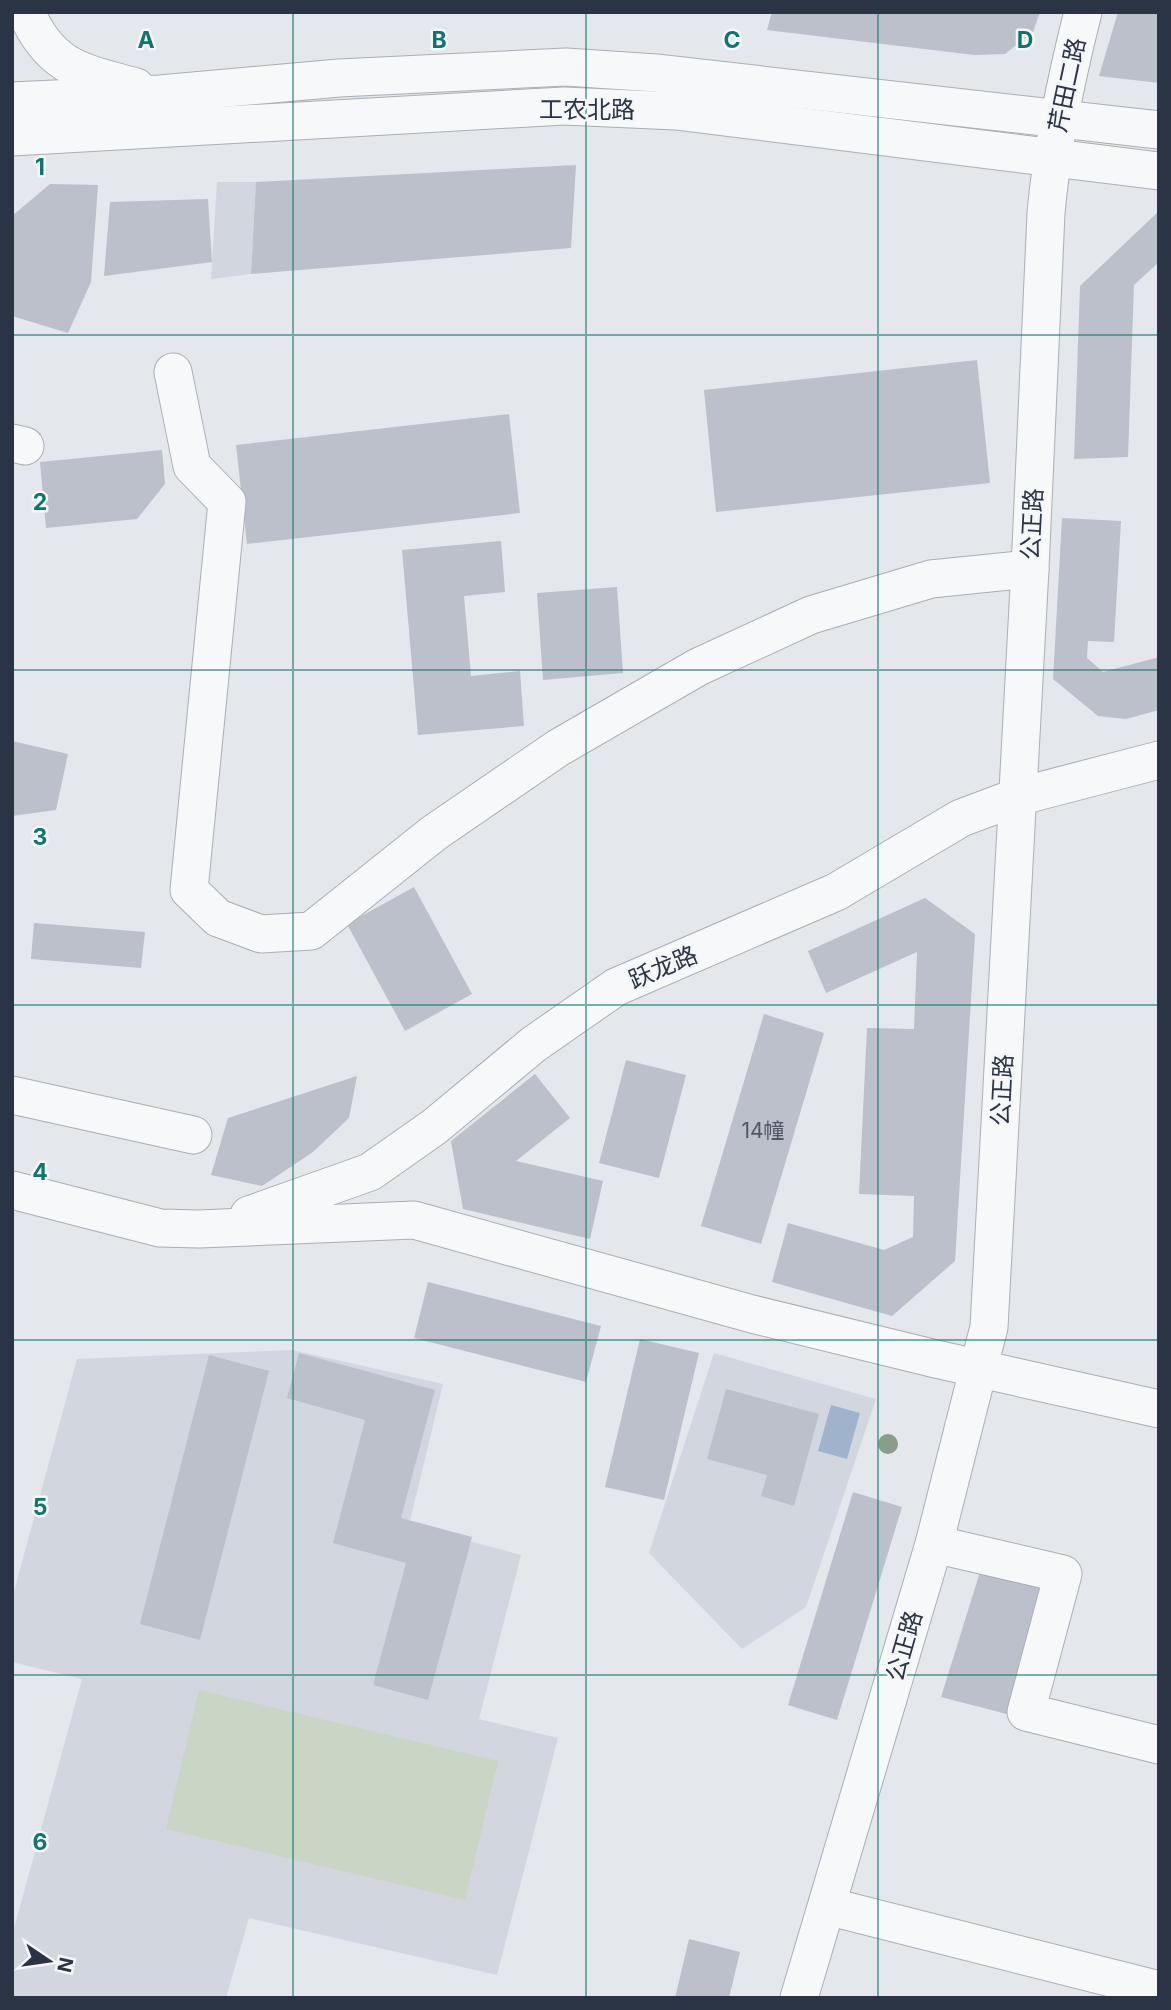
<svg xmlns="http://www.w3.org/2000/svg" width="1171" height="2010" font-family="Inter,'Noto Sans SC',sans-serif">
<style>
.built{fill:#d2d6de}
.green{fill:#c9d6c5}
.water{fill:#9fb4cc}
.building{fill:#bbc0ca}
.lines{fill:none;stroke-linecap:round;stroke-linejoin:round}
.minor-casing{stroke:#a9aeb7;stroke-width:39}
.minor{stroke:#f7f8fa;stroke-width:37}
.tree{fill:#899d89}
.grid{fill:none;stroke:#0f766e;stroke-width:2;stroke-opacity:0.55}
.labels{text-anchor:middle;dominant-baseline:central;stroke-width:5;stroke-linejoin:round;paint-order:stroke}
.number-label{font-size:21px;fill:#4f5766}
.street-label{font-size:24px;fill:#2b3445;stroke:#f4f6f9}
.grid-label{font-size:23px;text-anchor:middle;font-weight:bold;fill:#0f766e;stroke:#f4f6f9;stroke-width:5;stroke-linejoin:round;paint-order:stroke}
</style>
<rect width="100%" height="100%" fill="#e4e7ec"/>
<g class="built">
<path d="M217 182H256L251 274 211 279Z"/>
<path d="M292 1350 443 1384 409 1525 521 1555 479 1719 558 1738 497 1975 249 1918 226 1998H12V1936L82 1679 12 1662V1599L77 1359Z"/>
<path d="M714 1353 876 1399 806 1607 742 1649 649 1553Z"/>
</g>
<path class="green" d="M199 1690 498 1761 465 1900 166 1829Z"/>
<path class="water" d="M831 1405 860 1413 847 1459 818 1451Z"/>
<g class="building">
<path d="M772 12H1040L1033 32 1005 54 974 55 767 30Z"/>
<path d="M1118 12H1159V83L1099 76Z"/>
<path d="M576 165 571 248 251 274 256 182Z"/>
<path d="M50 184 98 185 91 282 68 333 12 316V216Z"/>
<path d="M208 199 212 262 104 276 110 202Z"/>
<path d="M1159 211V262L1134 285 1128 457 1074 459 1080 286Z"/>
<path d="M977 360 990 483 716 512 704 390Z"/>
<path d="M509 414 520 513 247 544 236 445Z"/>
<path d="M162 450 165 484 137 519 46 528 40 462Z"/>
<path d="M1062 518 1121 521 1114 642 1088 641 1087 658 1103 672 1159 657V710L1126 719 1098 716 1053 679Z"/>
<path d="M501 541 505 592 464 596 471 676 520 671 524 726 418 735 402 550Z"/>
<path d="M617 587 623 673 543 680 537 593Z"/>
<path d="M12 741 68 754 56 810 12 816Z"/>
<path d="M414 887 472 994 405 1031 347 924Z"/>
<path d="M925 898 975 934 955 1261 892 1316 772 1282 788 1223 884 1250 913 1237 914 1196 859 1194 867 1028 914 1029 917 952 826 993 808 951Z"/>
<path d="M34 923 145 932 141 968 31 959Z"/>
<path d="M764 1014 824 1033 761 1244 701 1226Z"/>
<path d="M626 1060 686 1075 659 1178 599 1163Z"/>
<path d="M535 1074 570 1118 516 1161 603 1181 590 1239 463 1209 451 1141Z"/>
<path d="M357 1076 349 1118 313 1152 262 1186 211 1175 228 1118Z"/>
<path d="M428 1282 601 1326 586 1382 414 1338Z"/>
<path d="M640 1339 699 1353 664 1500 605 1487Z"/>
<path d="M299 1353 435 1390 401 1518 472 1537 428 1700 373 1685 406 1563 333 1543 365 1420 287 1398Z"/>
<path d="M209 1355 269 1371 200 1640 140 1624Z"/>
<path d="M726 1389 819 1414 794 1506 761 1496 767 1475 707 1459Z"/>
<path d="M853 1492 902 1507 837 1720 788 1705Z"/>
<path d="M985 1556 1063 1574 1018 1717 941 1697Z"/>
<path d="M689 1939 740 1952 729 1998H675Z"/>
</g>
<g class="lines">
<g class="minor-casing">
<g id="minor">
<path d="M26 12C51 69 82 72 136 87"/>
<path d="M12 101 160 94 339 78 566 67 656 73 1159 130"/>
<path d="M12 137 564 106 676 111 1159 171"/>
<path d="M173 372 192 466 227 502 189 890 218 918 261 934 311 931 434 833 558 748 698 667 811 615 931 579 1030 569"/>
<path d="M12 443 25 446"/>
<path d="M12 1095 193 1135"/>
<path d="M12 1190 160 1228 199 1229 414 1220 752 1314 936 1359 1159 1409"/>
<path d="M249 1215 370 1172 434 1127 534 1044 616 987 836 892 961 818 1017 797 1159 760"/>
<path d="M934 1544 1063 1574 1026 1712 1159 1745"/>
<path d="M827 1906 1159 1990"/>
<path d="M799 1998 934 1544 989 1327 1030 569 1046 213C1052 145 1066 79 1083 12"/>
</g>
</g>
<use href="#minor" class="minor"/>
</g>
<circle class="tree" cx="888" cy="1444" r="10"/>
<path class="grid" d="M293 12V1998M586 12V1998M878 12V1998M12 335H1159M12 670H1159M12 1005H1159M12 1340H1159M12 1675H1159"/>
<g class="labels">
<g class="number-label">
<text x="763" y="1130">14幢</text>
</g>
<g class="street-label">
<text transform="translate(1067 85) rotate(-78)">芹田二路</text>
<text x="587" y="109">工农北路</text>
<text transform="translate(1032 524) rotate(-87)">公正路</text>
<text transform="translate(663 967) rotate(-23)">跃龙路</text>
<text transform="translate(1002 1090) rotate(-87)">公正路</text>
<text transform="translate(904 1646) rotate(-74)">公正路</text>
</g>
</g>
<g class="grid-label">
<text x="146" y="48">A</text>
<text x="439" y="48">B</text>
<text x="732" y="48">C</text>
<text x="1025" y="48">D</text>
<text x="40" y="175">1</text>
<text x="40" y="510">2</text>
<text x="40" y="845">3</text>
<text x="40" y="1180">4</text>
<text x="40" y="1515">5</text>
<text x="40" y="1850">6</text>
</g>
<rect width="1171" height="2010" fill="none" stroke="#2b3445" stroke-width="28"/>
<g transform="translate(49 1961) rotate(103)" stroke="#f4f6f9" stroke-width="5" paint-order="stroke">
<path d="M0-5L12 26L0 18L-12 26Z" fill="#2b3445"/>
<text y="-10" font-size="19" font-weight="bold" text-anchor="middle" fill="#2b3445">N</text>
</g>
</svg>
